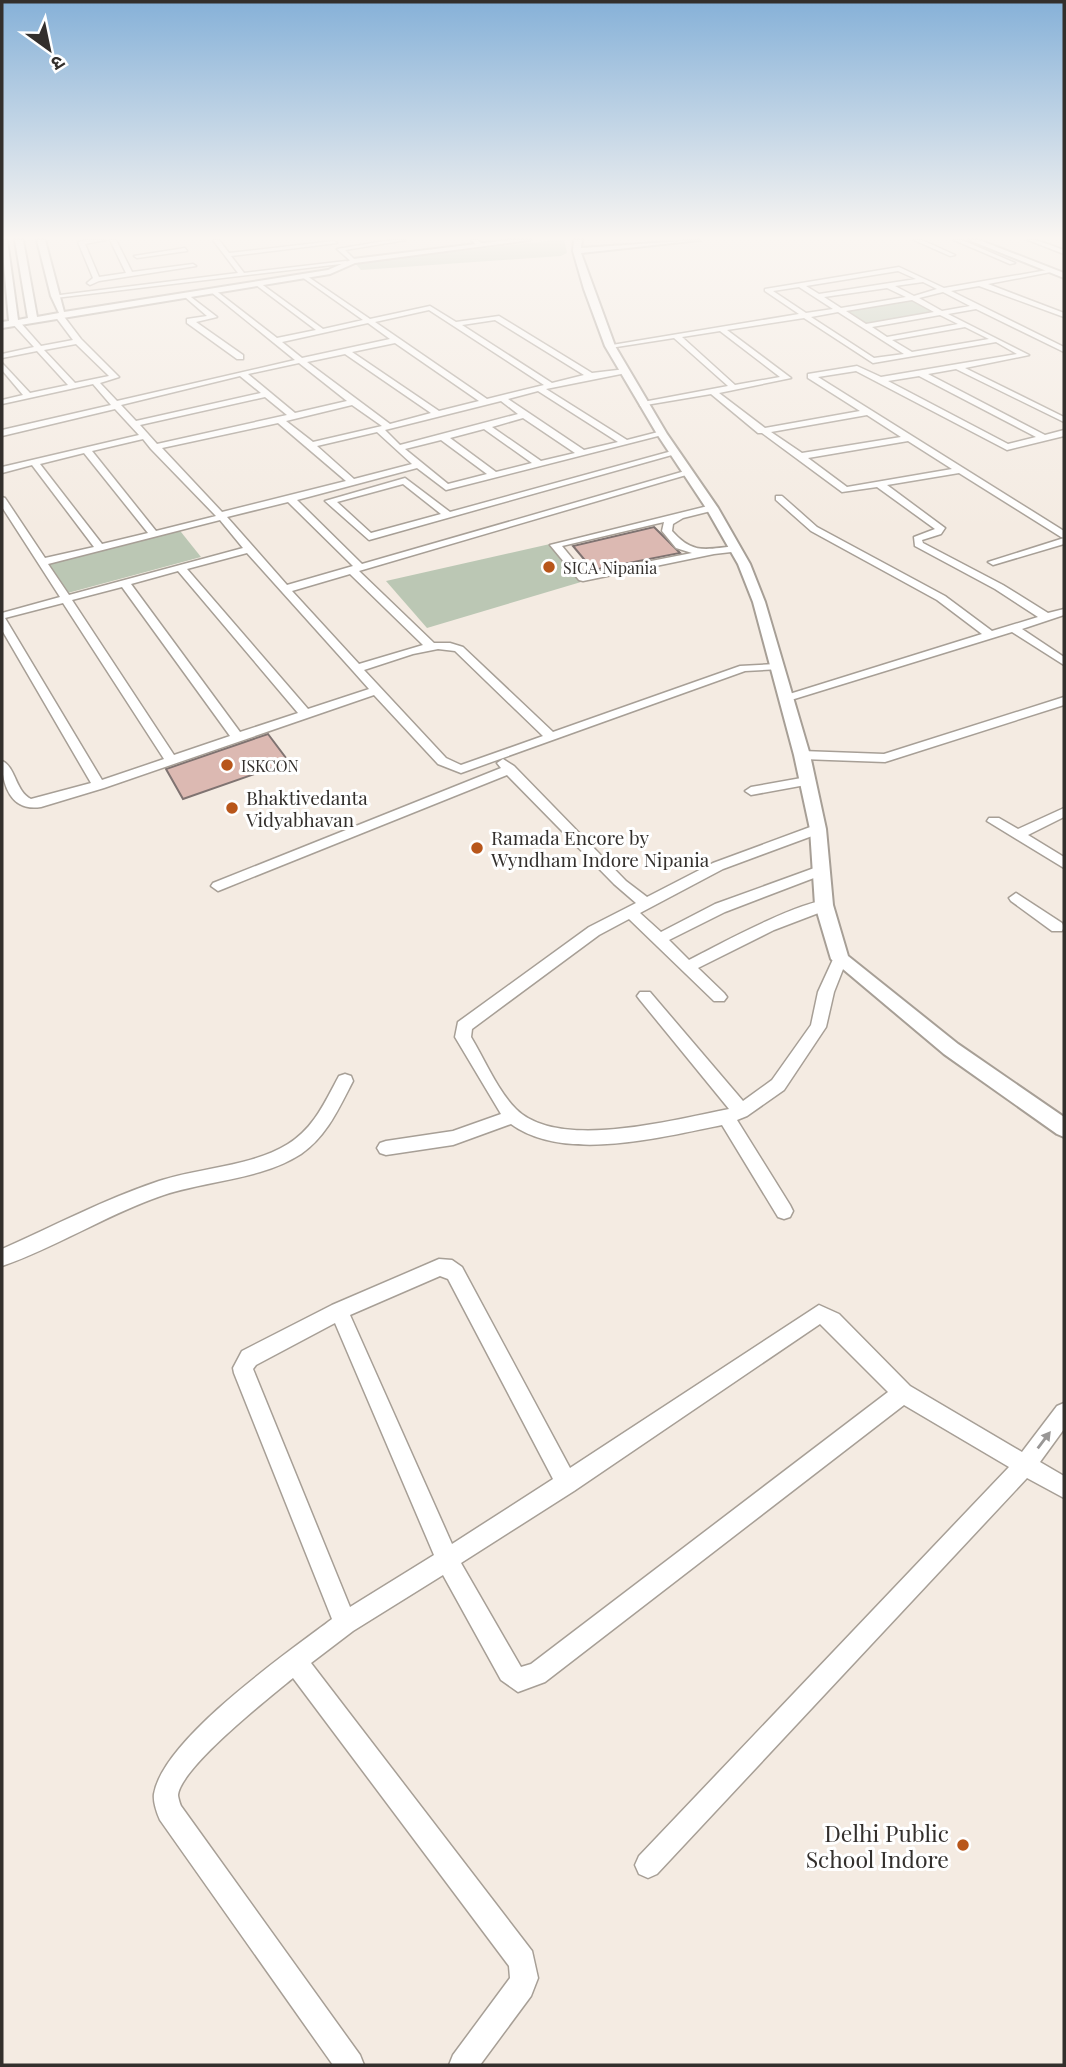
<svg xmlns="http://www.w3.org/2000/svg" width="1066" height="2067" font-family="'Playfair Display','Noto Sans Devanagari',serif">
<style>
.green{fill:#bbc7b4}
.building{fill:#dcb9b2;stroke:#7f7371;stroke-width:2}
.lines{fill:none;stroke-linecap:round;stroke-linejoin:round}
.minor-casing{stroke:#a79f96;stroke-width:3}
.tertiary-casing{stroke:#a79f96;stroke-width:4}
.minor{fill:#fff;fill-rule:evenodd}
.tertiary{fill:#fff;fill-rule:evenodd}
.oneway{fill:#999796}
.poi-dot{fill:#b8561a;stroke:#fff;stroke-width:2.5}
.labels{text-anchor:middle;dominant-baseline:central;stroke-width:6;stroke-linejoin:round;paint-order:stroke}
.far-poi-label{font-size:16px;fill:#332f2c;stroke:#fff;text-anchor:start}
.poi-label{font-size:19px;fill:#332f2c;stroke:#fff;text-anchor:start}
.near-poi-label{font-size:23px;fill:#332f2c;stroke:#fff;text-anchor:end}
</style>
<rect width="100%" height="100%" fill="#f4ebe2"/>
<g class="green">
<path d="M555 240H564L567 253 561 256 361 270 355 263Z"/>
<path d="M908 298 936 312 864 324 838 309Z"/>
<path d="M177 527 201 557 64 594 41 562Z"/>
<path d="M550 544 581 582 427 628 386 581Z"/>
</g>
<g class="building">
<path d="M654 527 680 553 593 570 573 546Z"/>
<path d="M268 734 289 762 183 799 166 769Z"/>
</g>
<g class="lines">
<g class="minor-casing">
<g id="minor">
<path d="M85 240H105L85 244 99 277 126 273 110 240H116L132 272 193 264 196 266 99 281 90 285 87 283 93 278 78 242Z"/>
<path d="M213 240H219L229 253 334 241 337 243 231 256 244 273 346 261 349 263 55 298 52 296 238 273Z"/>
<path d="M391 240H406L345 250 356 261 353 263 337 249Z"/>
<path d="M471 240H478L483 245 478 246Z"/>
<path d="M914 240H922L955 255 950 256Z"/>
<path d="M954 240H962L1015 263 1010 264Z"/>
<path d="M1028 240H1036L1064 250V254Z"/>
<path d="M185 248 187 251 137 258 134 256Z"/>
<path d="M899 267 944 288 1053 269 1056 271 988 284 1064 313V317L979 286 951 291 1064 347V352L976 309 948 314 1029 355 965 368 1064 417V422L956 369 928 374 1045 435 1064 430V436L1007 450 856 371 818 377 1064 531V538L1061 537 959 473 887 485 945 528 941 534 922 540 923 543 1003 585 1048 613 1064 609V615L1022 629 1064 657V665L1012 632 791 700H783V696L982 634 937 600 811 531 776 500V496H782L817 527 945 596 992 631 1038 617 995 589 915 546 914 537 935 529 877 487 842 492 762 433H758L711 394 640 406V402H643L728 386 674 338 610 348 606 346 799 314 765 291V289ZM898 271 916 279 819 294 806 286ZM923 282 937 289 914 296 895 286ZM799 287 833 309 806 313 773 291ZM887 288 906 297 841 308 824 297ZM943 292 970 306 942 311 919 298ZM912 300 934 312 866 324 846 311ZM838 312 904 354 874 358 811 317ZM940 315 958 324 887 337 872 327ZM804 318 873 363 996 342 1017 354 881 377 857 366 808 374V378L860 411 765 428 719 393 791 378 727 330ZM965 327 989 339 912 352 892 340ZM720 331 780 377 735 385 682 337ZM919 376 1036 437 1008 444 888 381ZM867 415 901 437 802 453 771 432ZM908 441 952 469 847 487 808 458Z"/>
<path d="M304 274 370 319 430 306 456 322 499 316 592 373 626 369V373L546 389 627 440 662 431 666 434 446 490 417 468 297 500 362 564 685 471 693 473 359 571 434 643H450L463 647 553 732 740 666 776 664 780 665V669L745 671 461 773 438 764 374 695 104 788 41 807C11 812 2 785 2 761 16 767 15 791 31 799L91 783 2 630V613L60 597 2 507V497L5 498 45 558 94 547 32 465 2 473V467L139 435 115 409 2 436V430L111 405 93 384 2 404V400L23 395 2 370V363L30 393 68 385 37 351 2 358V354L34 347 12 323 19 321 41 346 73 340 55 316 62 314 81 339 119 377 100 383 117 401 295 360 211 292V290H215L277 338 316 330 256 285V283H260L323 329 363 320 302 277ZM429 310 544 385 487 399 375 322ZM495 320 584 375 552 383 462 325ZM368 323 390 339 302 358 282 342ZM395 343 479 401 439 411 352 352ZM76 344 109 376 75 383 44 350ZM345 354 431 413 390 424 307 362ZM299 363 347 401 295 413 248 374ZM240 376 261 393 136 421 121 405ZM538 391 618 442 584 450 508 399ZM265 397 287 415 157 444 140 425ZM501 401 518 414 400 445 385 430ZM352 405 382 426 313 442 286 421ZM523 418 575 453 541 461 492 427ZM278 423 346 481 222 512 162 448ZM484 429 532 463 496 472 450 438ZM377 432 412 464 354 479 317 446ZM143 439 151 449 216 516 156 531 92 451ZM441 440 487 474 448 484 405 449ZM84 453 148 533 102 544 40 464ZM288 502 353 566 287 585 227 517ZM220 520 243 548 69 595 48 564ZM247 553 353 671 369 689 308 709 187 569ZM178 571 298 713 240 732 131 584ZM350 574 423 645 359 664 292 591ZM122 587 230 736 174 755 72 600ZM63 603 164 759 102 780 5 618ZM438 649 455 651 543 736 461 765 446 758 364 670 413 654Z"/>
<path d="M187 294 217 317 196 322 243 355V359H237L187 323V319L207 316 185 297Z"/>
<path d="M672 451 679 453 369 540 325 501 405 478 450 512ZM403 484 441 514 371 533 337 502Z"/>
<path d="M712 505 717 508 715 510 683 518 673 524 672 531C693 555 706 549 736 546L740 547V551L714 554 583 581 579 580 550 545ZM664 522 662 531 676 548 692 553 585 574 562 546Z"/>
<path d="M1064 538V544L993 565 988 562Z"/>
<path d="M1064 697V705L885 762 802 759 796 755 802 751 884 754Z"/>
<path d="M503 759 514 766 626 881 647 897 713 863 813 826 818 825 825 829 823 832 723 869 640 913 661 932 715 904 817 867H827L829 870 827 873 725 912 669 940 689 960C712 948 808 896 829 901L831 905 829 909 774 930 698 968 724 993 727 997 724 1001H714L629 919 599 935 472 1029 471 1037C485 1060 497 1090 516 1109 558 1151 672 1120 724 1110L729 1109 640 1000 637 996 640 992H650L743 1101 772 1080 811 1025 818 992 835 955H845L847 959 834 992 826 1027 784 1090 747 1116 737 1120 790 1205 793 1211 790 1217 784 1219 778 1217 722 1125C662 1137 564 1163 511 1124L453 1145 386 1155 380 1153 377 1148 380 1143 386 1141 453 1131 501 1114 455 1037 458 1022 589 927 636 903 614 884 507 775 223 889 218 891 211 886 213 883 501 768 497 763Z"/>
<path d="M807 777 811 778V784L751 795 745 791 751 787Z"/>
<path d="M1064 808V817L1028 835 1064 857V868L987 821 989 818H999L1018 829Z"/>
<path d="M1016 893 1062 923 1064 927 1062 931H1052L1011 901 1009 898Z"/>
<path d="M345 1074 351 1076 353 1081C339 1108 327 1136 301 1154 259 1181 204 1180 158 1197 104 1216 55 1248 2 1266V1249C54 1226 105 1199 159 1181 201 1167 251 1167 288 1144 314 1128 325 1102 339 1076Z"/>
<path d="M439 1259 452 1260 462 1267 570 1468 819 1305 839 1314 910 1386 1022 1452 1057 1406 1064 1403V1429L1040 1462 1064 1476V1498L1027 1478 657 1874 648 1878 639 1874 635 1865 639 1856 1009 1467 904 1405 545 1682 518 1692 501 1680 443 1575 353 1631 311 1663 532 1951 538 1978 531 1996 480 2065H449L453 2055 510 1978 509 1966 293 1678C270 1697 181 1767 178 1795 178 1797 180 1804 181 1806L360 2055 364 2065H333L160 1820C157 1813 153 1802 154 1794 163 1739 287 1653 332 1619L234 1373 233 1368 242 1351 332 1305ZM440 1276 448 1279 553 1479 452 1544 350 1315ZM335 1323 434 1555 350 1607 253 1369 256 1365ZM820 1324 888 1392 531 1664 521 1667 461 1563 574 1491Z"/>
</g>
</g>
<g class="tertiary-casing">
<g id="tertiary">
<path d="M2 240H7L18 320 28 318 15 240H23L37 317 59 313 51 296 37 240H45L64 312 328 270 353 259 509 240H530L355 263 330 274 2 328V322L9 321Z"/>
<path d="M574 240H582L581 248 700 240 581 253 615 346 667 434 718 508 750 564 765 602 810 755 826 829 833 905 848 956 958 1044 1064 1117V1137L1057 1134 944 1054 831 959 815 905 810 829 794 755 753 602 738 564 706 508 657 434 605 346 584 289 573 251Z"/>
<path d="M969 240H979L1064 273V278Z"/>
</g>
</g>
<use href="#minor" class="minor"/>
<use href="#tertiary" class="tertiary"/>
</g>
<defs><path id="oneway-solid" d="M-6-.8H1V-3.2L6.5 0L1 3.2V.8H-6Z" transform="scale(1.75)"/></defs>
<use class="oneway" href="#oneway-solid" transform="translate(1044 1440) rotate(-53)"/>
<linearGradient id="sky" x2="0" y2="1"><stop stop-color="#86b1d8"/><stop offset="0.45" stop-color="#faf6f2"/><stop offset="1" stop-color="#faf6f2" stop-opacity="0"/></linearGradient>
<rect width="1066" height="529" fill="url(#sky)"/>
<g class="poi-dot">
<circle cx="549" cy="567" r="7"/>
<circle cx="227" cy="765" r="7"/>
<circle cx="232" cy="808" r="7"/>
<circle cx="477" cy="848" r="7"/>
<circle cx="963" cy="1845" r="7"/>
</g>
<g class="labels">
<g class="far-poi-label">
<text x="563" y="567">SICA Nipania</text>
<text x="241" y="765">ISKCON</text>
</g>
<g class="poi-label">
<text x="246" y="797">Bhaktivedanta<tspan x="246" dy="22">Vidyabhavan</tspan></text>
<text x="491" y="837">Ramada Encore by<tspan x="491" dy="22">Wyndham Indore Nipania</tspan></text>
</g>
<g class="near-poi-label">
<text x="949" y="1832">Delhi Public<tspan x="949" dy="26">School Indore</tspan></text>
</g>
</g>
<rect width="1066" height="2067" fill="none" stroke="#332f2c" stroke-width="7"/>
<g transform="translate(49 49) rotate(147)" stroke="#ffffff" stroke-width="5" paint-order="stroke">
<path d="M0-5L12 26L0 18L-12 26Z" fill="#332f2c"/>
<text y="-10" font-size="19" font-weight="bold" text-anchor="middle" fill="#332f2c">उ</text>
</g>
</svg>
